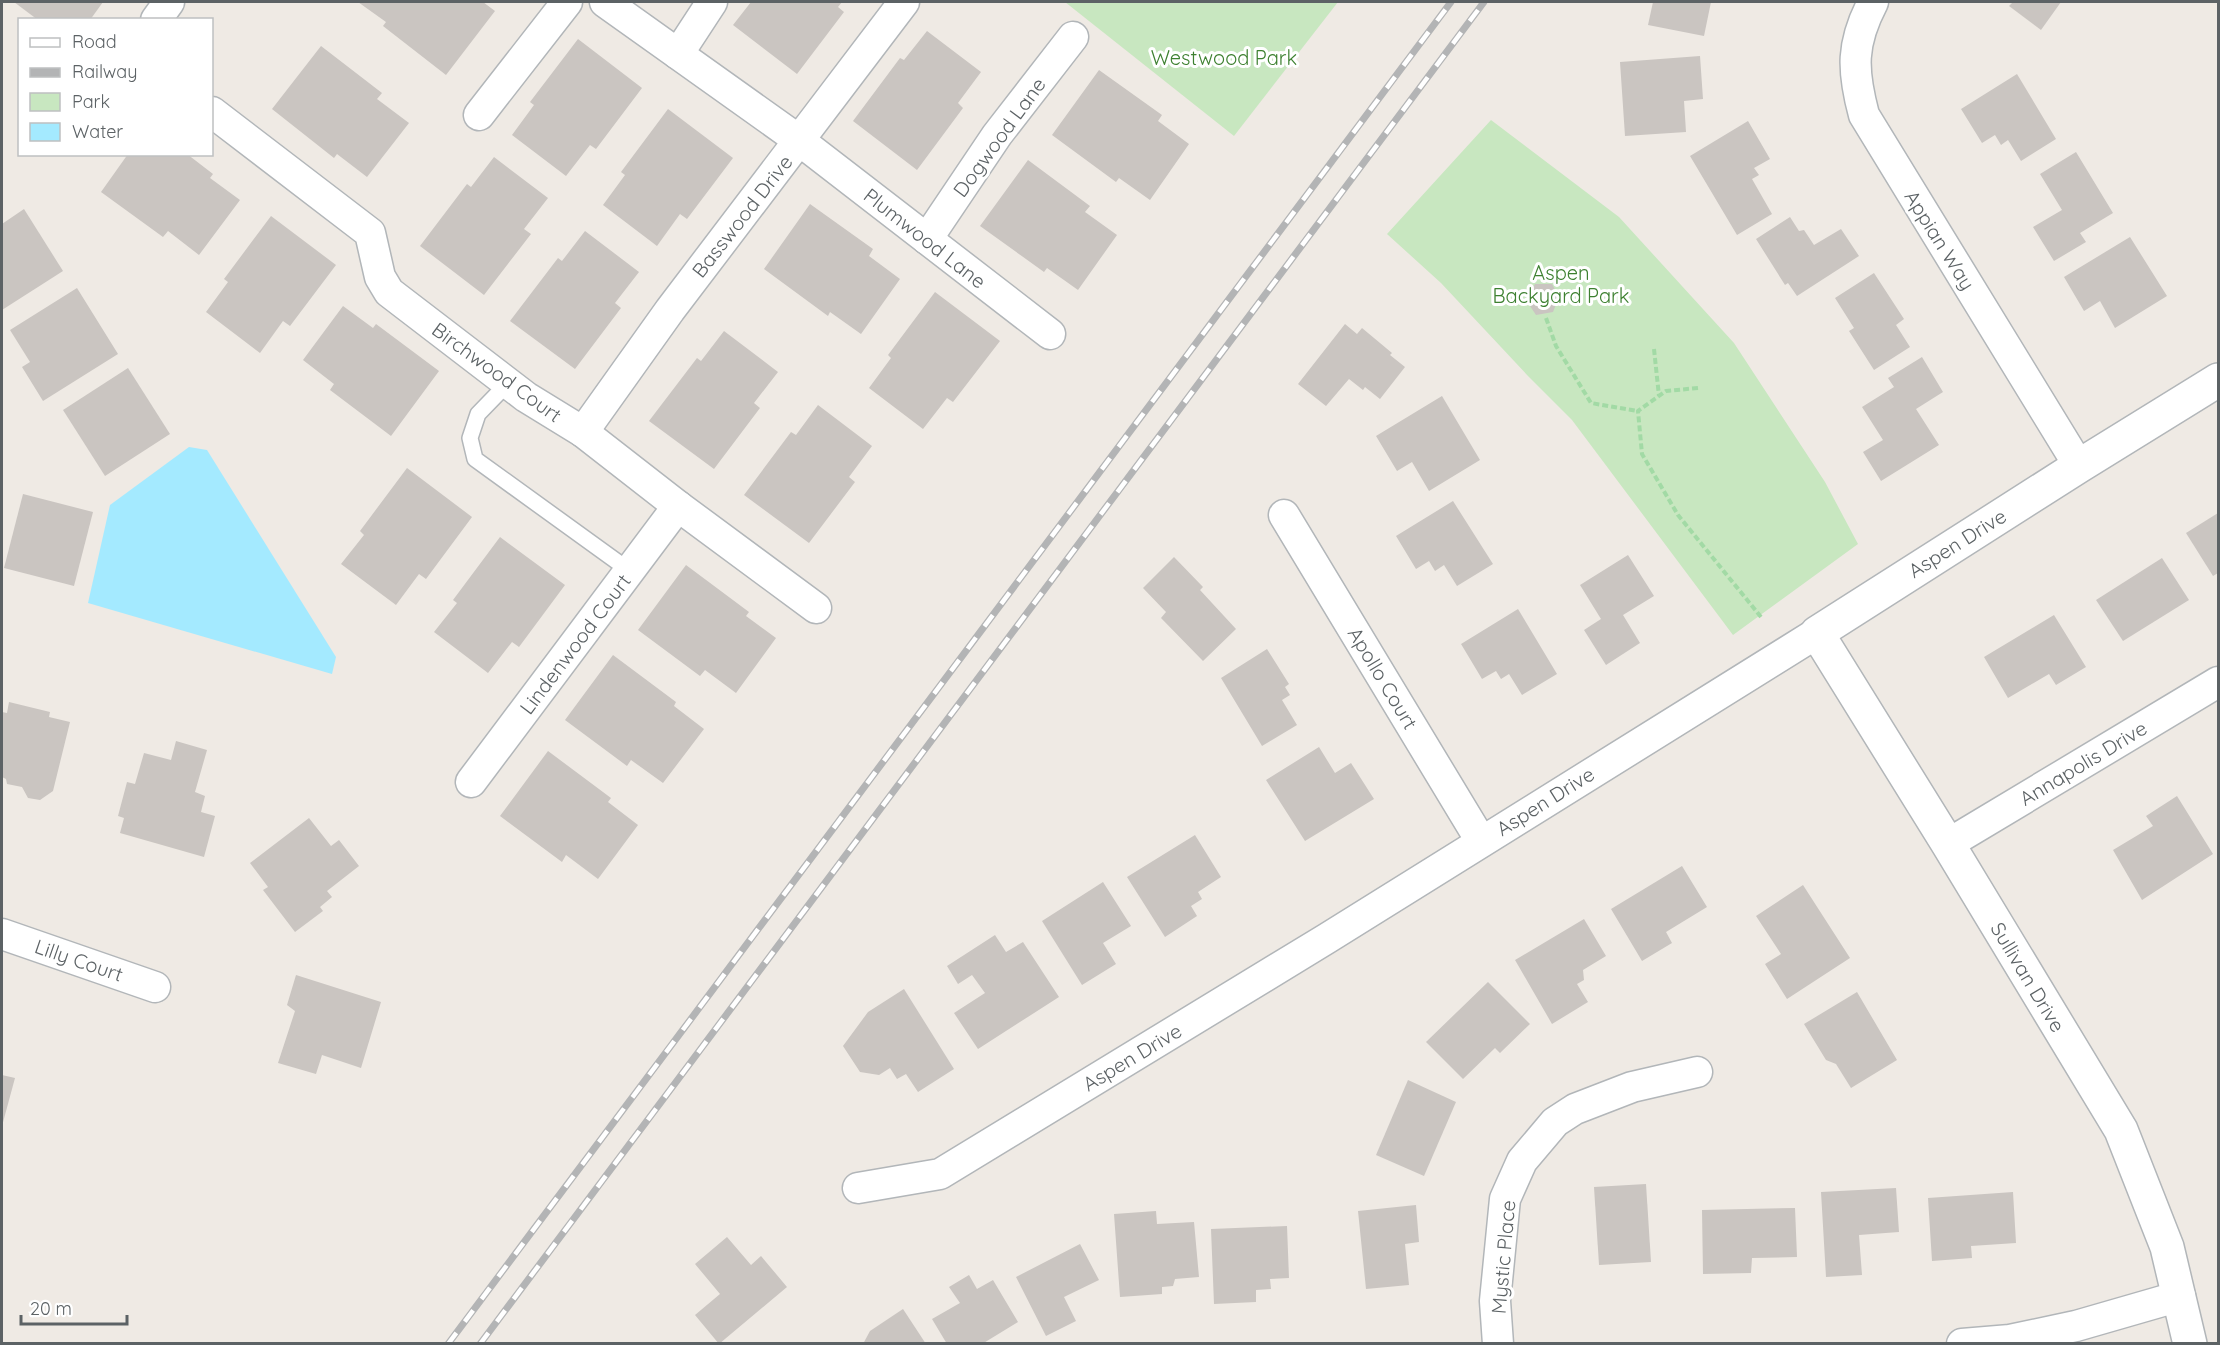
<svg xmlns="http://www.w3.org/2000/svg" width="2220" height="1345" font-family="Quicksand,sans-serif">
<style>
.green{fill:#c8e7c0}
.water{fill:#a4eaff}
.building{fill:#cac5c1}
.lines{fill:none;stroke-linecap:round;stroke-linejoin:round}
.service-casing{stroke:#b2b6b9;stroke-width:18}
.minor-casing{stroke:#b2b6b9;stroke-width:33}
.tertiary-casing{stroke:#b2b6b9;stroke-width:36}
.path{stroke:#a2daa5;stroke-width:4;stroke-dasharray:6 3;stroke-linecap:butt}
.service{stroke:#fff;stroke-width:15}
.minor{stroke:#fff;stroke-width:30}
.tertiary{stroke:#fff;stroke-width:33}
.rail-casing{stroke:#b3b4b5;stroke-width:7}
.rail{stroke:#fff;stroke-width:4.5;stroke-dasharray:14;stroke-linecap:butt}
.labels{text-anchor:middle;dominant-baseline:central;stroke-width:6;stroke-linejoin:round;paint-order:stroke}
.park-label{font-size:20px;fill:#3d8030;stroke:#fff}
.street-label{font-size:20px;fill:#5c6265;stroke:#fff}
</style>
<rect width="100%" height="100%" fill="#efeae4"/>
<g class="green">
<path d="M1065 2H1338L1234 136Z"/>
<path d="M1491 120 1619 217 1734 343 1825 482 1858 544 1733 635 1572 420 1528 376 1441 283 1387 234Z"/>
</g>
<path class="water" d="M189 447 207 450 336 657 332 674 88 603 110 505Z"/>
<g class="building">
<path d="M14 2H103L90 20H38Z"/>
<path d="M358 2H483L495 11 446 75 383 26 386 22Z"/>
<path d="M751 2H842L838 7 844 12 797 74 733 25Z"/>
<path d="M1653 2H1711L1704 36 1648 25Z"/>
<path d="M2013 2H2061L2041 30 2009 6Z"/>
<path d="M927 31 981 72 958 103 963 108 917 170 853 121 900 58 904 60Z"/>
<path d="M578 39 642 88 596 149 590 145 566 176 512 135 534 105 530 102Z"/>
<path d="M321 46 382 93 377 99 409 123 367 177 337 154 334 158 272 109Z"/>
<path d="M1700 56 1703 99 1684 101 1686 132 1625 136 1620 62Z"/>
<path d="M1099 70 1162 115 1158 121 1189 144 1150 200 1119 178 1116 182 1052 135Z"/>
<path d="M2017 74 2056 139 2021 161 2008 140 2001 145 1995 135 1982 143 1961 109Z"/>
<path d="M668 109 733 158 687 219 680 214 657 246 603 205 625 175 621 172Z"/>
<path d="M1748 121 1770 159 1754 168 1759 175 1752 179 1772 214 1737 235 1690 156Z"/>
<path d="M2076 152 2113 213 2080 233 2086 242 2054 261 2033 227 2062 210 2040 174Z"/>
<path d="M128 154H187L213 174 210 178 240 200 199 255 168 231 163 237 101 192Z"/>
<path d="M494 157 548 198 524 229 531 234 484 295 420 246 467 184 471 187Z"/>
<path d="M1028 160 1090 206 1085 212 1117 235 1078 290 1047 268 1044 272 980 226Z"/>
<path d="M810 204 873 249 869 256 900 279 861 334 830 312 828 316 764 269Z"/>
<path d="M24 209 63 271 2 310V224Z"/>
<path d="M271 216 336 265 290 326 283 321 260 353 206 312 228 282 224 279Z"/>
<path d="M1790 217 1799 231 1804 230 1814 245 1841 229 1859 256 1797 296 1788 283 1785 285 1756 239Z"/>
<path d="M585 231 639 272 615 303 621 308 575 369 510 321 558 258 562 261Z"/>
<path d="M2130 237 2167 296 2115 328 2100 301 2084 311 2064 277Z"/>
<path d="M1874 273 1904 319 1896 325 1910 347 1874 370 1849 331 1854 328 1835 298Z"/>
<path d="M1535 284H1552L1559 297 1553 312 1536 315 1526 300Z"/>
<path d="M77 288 118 354 43 401 22 367 30 362 10 330Z"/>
<path d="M935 292 1000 341 953 402 947 398 923 429 869 388 891 358 888 355Z"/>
<path d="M343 306 373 328 376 324 439 371 391 436 330 390 334 384 303 360Z"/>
<path d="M1345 324 1357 334 1362 328 1392 353 1390 355 1405 367 1380 399 1365 387 1363 390 1349 379 1326 406 1298 384Z"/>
<path d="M724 331 778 372 754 403 760 408 714 469 649 421 697 358 701 361Z"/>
<path d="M1922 357 1943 392 1916 409 1939 445 1881 481 1863 452 1883 440 1862 407 1894 387 1888 378Z"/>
<path d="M128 368 170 434 105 476 63 410Z"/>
<path d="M1442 396 1480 460 1429 491 1412 462 1397 471 1376 436Z"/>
<path d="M818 405 872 446 849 477 855 482 809 543 744 495 791 432 796 435Z"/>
<path d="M407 468 472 517 426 579 419 574 396 605 341 564 364 535 360 531Z"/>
<path d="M23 494 93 512 74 586 4 568Z"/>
<path d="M1453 501 1493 564 1457 586 1444 565 1435 571 1429 561 1416 569 1396 536Z"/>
<path d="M2218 513V573L2213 576 2186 533Z"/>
<path d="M500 537 565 585 519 647 512 642 488 673 434 632 457 603 453 600Z"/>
<path d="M1628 555 1654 596 1623 615 1640 643 1606 665 1584 630 1601 619 1580 585Z"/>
<path d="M1174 557 1203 587 1200 590 1236 629 1203 661 1161 618 1166 612 1143 588Z"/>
<path d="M2162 558 2189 600 2123 641 2096 600Z"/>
<path d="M686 565 749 612 746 616 776 638 736 693 705 670 700 676 638 630Z"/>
<path d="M1518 609 1557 674 1522 695 1509 674 1501 679 1496 671 1482 679 1461 644Z"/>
<path d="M2054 615 2086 667 2056 685 2049 674 2008 698 1984 657Z"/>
<path d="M1267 649 1289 684 1285 687 1290 695 1282 700 1297 725 1262 746 1221 678Z"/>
<path d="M613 655 676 702 674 706 704 729 663 783 631 760 627 766 565 720Z"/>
<path d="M9 702 50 712 49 717 70 722 53 791 40 800 28 798 22 787 7 784 6 779 2 777V712L7 713Z"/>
<path d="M176 741 207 750 195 792 205 796 201 812 215 816 204 857 120 833 124 818 118 816 127 782 135 784 144 753 171 760Z"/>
<path d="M1319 747 1335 773 1351 763 1374 799 1305 841 1266 780Z"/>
<path d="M548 751 611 798 608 802 638 825 598 879 566 855 562 862 500 816Z"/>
<path d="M2177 796 2213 854 2142 900 2113 850 2153 826 2146 816Z"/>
<path d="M309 818 331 846 339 840 359 866 327 891 332 897 320 907 323 911 295 932 263 890 268 887 250 863Z"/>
<path d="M1195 835 1221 877 1198 892 1202 899 1191 906 1197 916 1165 937 1127 877Z"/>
<path d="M1682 866 1707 907 1666 932 1672 943 1642 961 1611 909Z"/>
<path d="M1103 882 1131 926 1103 943 1116 964 1082 985 1042 921Z"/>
<path d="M1803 885 1850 958 1787 999 1765 964 1781 954 1756 916Z"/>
<path d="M1584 919 1606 956 1583 970 1584 980 1577 984 1588 1002 1552 1024 1515 960Z"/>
<path d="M995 935 1006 952 1023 942 1059 997 978 1049 954 1013 985 993 972 975 958 984 947 966Z"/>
<path d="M296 975 381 1002 361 1068 322 1055 316 1074 278 1063 295 1011 287 1005Z"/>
<path d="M1488 982 1530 1024 1500 1053 1495 1048 1463 1079 1426 1042Z"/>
<path d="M904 989 954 1069 918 1092 906 1074 897 1079 890 1068 879 1075 860 1072 843 1046 868 1012Z"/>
<path d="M1857 992 1897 1060 1851 1088 1836 1064 1826 1060 1804 1024Z"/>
<path d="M2 1075 15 1078 2 1126Z"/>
<path d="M1408 1080 1456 1102 1424 1176 1376 1155Z"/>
<path d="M1646 1184 1651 1262 1599 1265 1594 1187Z"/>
<path d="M1896 1188 1899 1232 1859 1235 1862 1275 1826 1277 1821 1192Z"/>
<path d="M2013 1192 2016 1243 1971 1246 1972 1258 1932 1261 1928 1198Z"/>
<path d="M1416 1205 1419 1242 1405 1244 1409 1285 1366 1289 1358 1211Z"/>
<path d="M1795 1208 1797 1257 1752 1258 1751 1273 1703 1274 1702 1210Z"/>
<path d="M1156 1211 1157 1224 1194 1222 1199 1277 1175 1279 1173 1286 1162 1287V1294L1120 1297 1114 1214Z"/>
<path d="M1287 1226 1289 1278 1270 1279 1271 1289 1256 1290V1302L1214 1304 1211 1229Z"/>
<path d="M727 1237 751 1265 761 1256 787 1287 719 1344 695 1315 720 1294 695 1264Z"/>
<path d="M1080 1244 1099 1280 1064 1297 1076 1321 1046 1336 1016 1277Z"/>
<path d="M969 1275 977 1289 993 1280 1018 1322 982 1344H947L932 1319 960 1303 949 1287Z"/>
<path d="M903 1309 926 1344H863L870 1331Z"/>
</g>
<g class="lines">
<g class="service-casing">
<path id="service" d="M508 383 478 414 470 438 475 459 630 571"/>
</g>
<g class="minor-casing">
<g id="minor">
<path d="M605 2 800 141 1050 334"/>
<path d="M1873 2C1851 44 1852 70 1864 115L2079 466"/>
<path d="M156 20 169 2"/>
<path d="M678 54 712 2"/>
<path d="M212 112 370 233 380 277 389 292 526 397 583 432 678 506 816 608"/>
<path d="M479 115 567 2"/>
<path d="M927 239 997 135 1073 37"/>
<path d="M583 432 670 310 904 2"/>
<path d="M1284 515 1481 841"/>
<path d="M471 782 678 506"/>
<path d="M1948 844 2218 682"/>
<path d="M2 934 155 987"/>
<path d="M858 1188 940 1174 1326 939 1817 633"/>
<path d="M1498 1344 1495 1301 1505 1199 1522 1161 1555 1122 1575 1109 1632 1087 1697 1072"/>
<path d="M1962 1344 2010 1340 2076 1326 2180 1296"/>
</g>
</g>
<g class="tertiary-casing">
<path id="tertiary" d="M2190 1344 2167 1247 2121 1130 1948 844 1817 633 2079 466 2218 380"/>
</g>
<g class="path">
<path d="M1546 318 1556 346 1591 403 1638 411"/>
<path d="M1654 349 1659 396"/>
<path d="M1698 388 1666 391 1638 411 1642 454 1678 515 1761 617"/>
</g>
<use href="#service" class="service"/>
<use href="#minor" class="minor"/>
<use href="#tertiary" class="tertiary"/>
<g class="rail-casing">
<g id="rail">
<path d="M448 1344 1451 2"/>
<path d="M480 1344 1484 2"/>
</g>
</g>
<use href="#rail" class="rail"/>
</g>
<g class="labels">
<g class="park-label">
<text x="1224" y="57">Westwood Park</text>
<text x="1561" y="272">Aspen<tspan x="1561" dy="23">Backyard Park</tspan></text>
</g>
<g class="street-label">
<text transform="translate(999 137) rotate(-54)">Dogwood Lane</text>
<text transform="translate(742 216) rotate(-52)">Basswood Drive</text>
<text transform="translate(925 238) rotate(38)">Plumwood Lane</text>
<text transform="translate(1940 240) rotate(58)">Appian Way</text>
<text transform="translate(497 372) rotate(36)">Birchwood Court</text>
<text transform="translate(1957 543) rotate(-32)">Aspen Drive</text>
<text transform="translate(575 644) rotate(-53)">Lindenwood Court</text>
<text transform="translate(1383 678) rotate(59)">Apollo Court</text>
<text transform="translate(2083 763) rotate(-31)">Annapolis Drive</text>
<text transform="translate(1545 801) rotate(-32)">Aspen Drive</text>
<text transform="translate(79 960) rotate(19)">Lilly Court</text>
<text transform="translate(2028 977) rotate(59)">Sullivan Drive</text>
<text transform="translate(1132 1057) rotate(-31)">Aspen Drive</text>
<text transform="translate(1503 1257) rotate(-85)">Mystic Place</text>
</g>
</g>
<rect width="2220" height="1345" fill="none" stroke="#5c6265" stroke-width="6"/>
<rect x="18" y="18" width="195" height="138" fill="#ffffff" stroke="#bec0c1" stroke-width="1.5"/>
<rect x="30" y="38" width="30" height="9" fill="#ffffff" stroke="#bec0c1" stroke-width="1.5"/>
<text x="72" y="48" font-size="18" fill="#5c6265">Road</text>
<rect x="30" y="68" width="30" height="9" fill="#b3b4b5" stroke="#bec0c1" stroke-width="1.5"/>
<text x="72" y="78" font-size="18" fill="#5c6265">Railway</text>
<rect x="30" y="93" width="30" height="18" fill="#c8e7c0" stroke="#bec0c1" stroke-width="1.5"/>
<text x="72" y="108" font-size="18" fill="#5c6265">Park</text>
<rect x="30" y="123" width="30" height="18" fill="#a4eaff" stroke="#bec0c1" stroke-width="1.5"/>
<text x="72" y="138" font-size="18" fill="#5c6265">Water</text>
<path d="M21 1315v9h106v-9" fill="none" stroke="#5c6265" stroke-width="3"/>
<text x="30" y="1315" font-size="18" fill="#5c6265" stroke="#ffffff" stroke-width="4.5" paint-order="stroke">20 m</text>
</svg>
